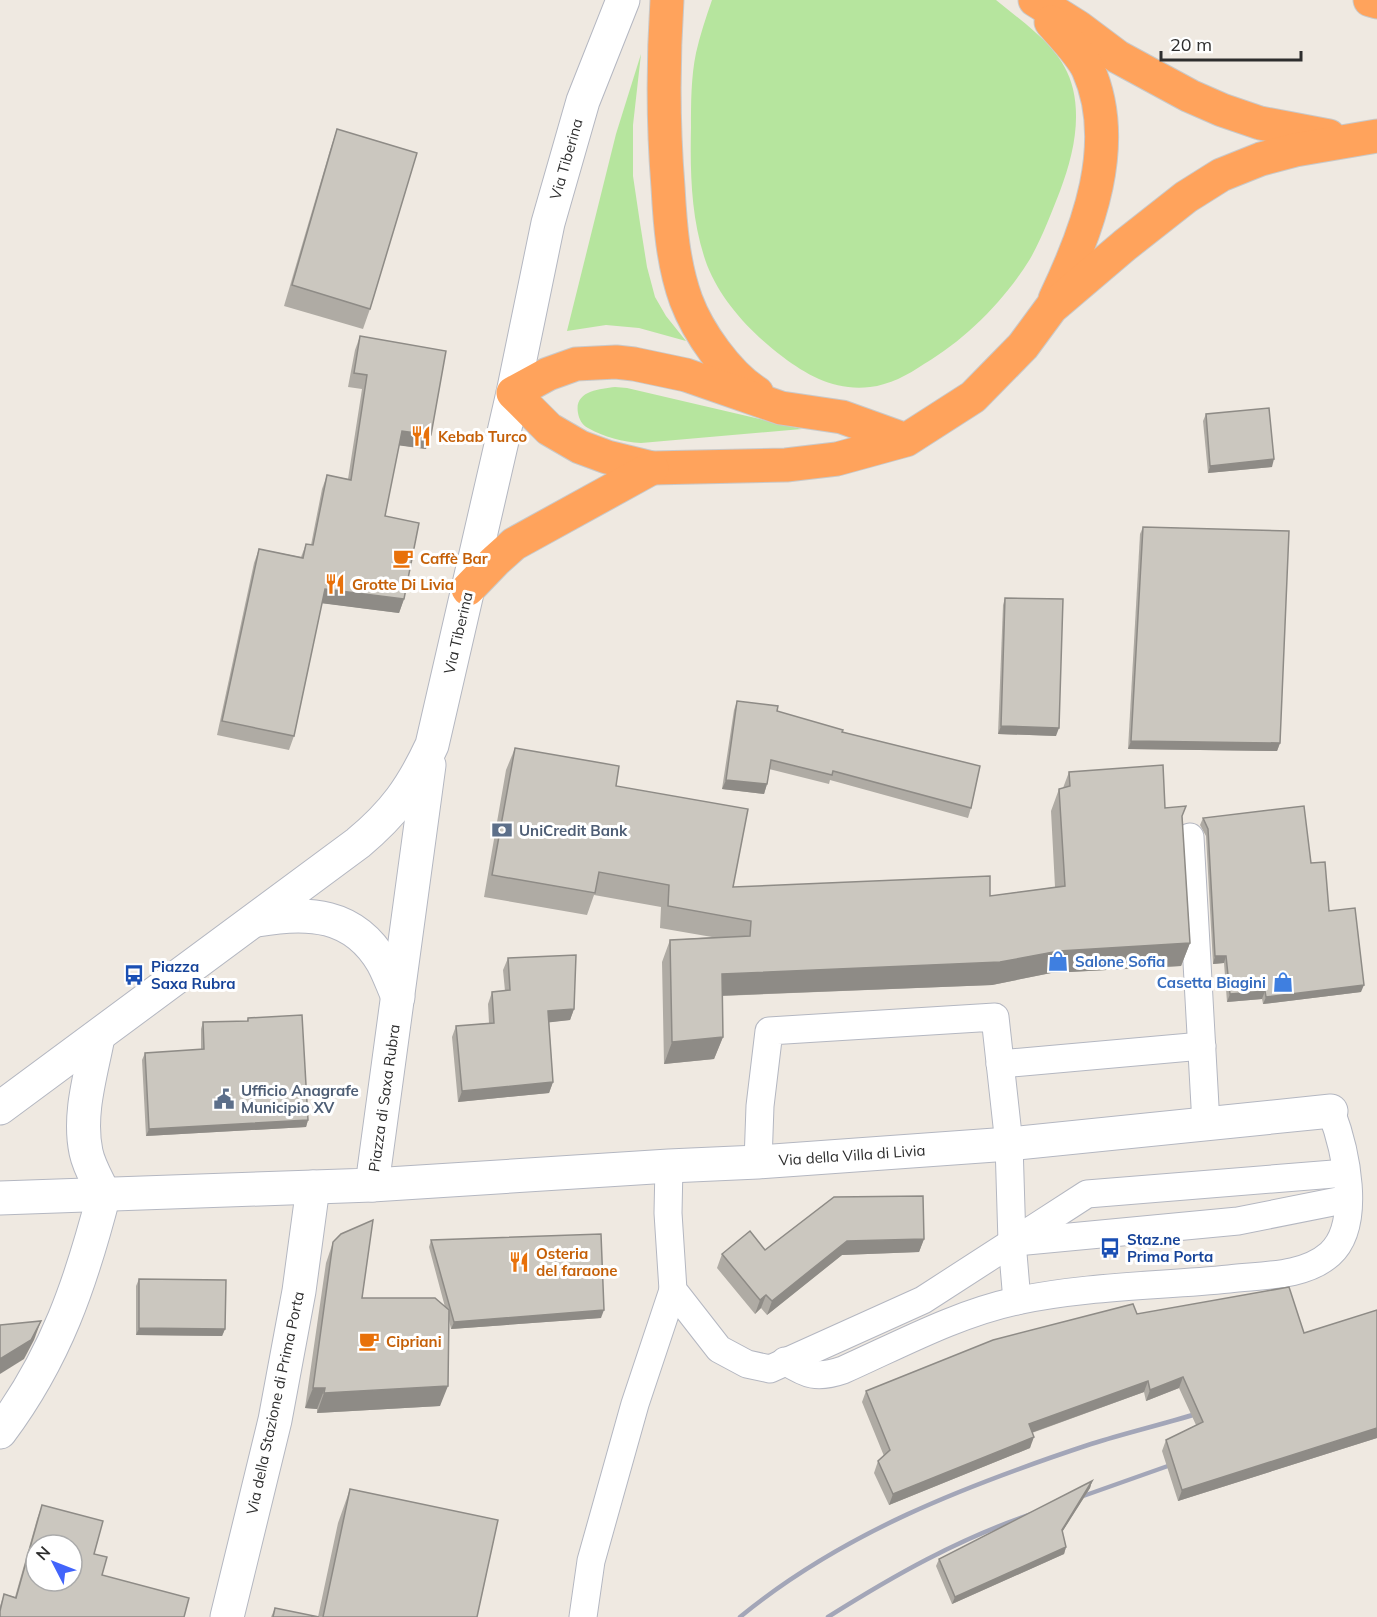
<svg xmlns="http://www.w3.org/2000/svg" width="1377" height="1617" font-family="Mulish,sans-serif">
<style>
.green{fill:#b6e59e}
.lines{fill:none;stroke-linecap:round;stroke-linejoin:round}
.lane-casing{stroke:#b4b7c1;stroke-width:29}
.street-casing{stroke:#b4b7c1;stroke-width:35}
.secondary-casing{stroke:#b4b7c1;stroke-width:35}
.highway-casing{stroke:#c9c9c9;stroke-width:35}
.lane{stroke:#fff;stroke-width:27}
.street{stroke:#fff;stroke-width:33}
.secondary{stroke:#fff;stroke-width:33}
.highway{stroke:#ffa35c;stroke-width:33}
.rail{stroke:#a3a6b8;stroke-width:4.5}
.wall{fill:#afaba4}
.shaded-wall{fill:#8e8b86}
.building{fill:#cbc7bf;stroke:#8e8b86;stroke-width:1.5;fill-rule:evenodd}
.labels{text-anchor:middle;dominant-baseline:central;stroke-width:6;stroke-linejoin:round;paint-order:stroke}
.street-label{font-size:15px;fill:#2e2e2e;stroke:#fff}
.food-label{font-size:15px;font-weight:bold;fill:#c56008;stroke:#fff;text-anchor:start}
.service-label{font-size:15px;font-weight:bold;fill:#4e5e75;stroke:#fff;text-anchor:start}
.shop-label{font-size:15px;font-weight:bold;fill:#366cbe;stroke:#fff;text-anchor:start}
.transit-label{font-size:15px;font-weight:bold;fill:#164399;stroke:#fff;text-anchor:start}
</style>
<rect width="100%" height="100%" fill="#efe9e1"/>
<g class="green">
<path d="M712 0H996C1026 25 1064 49 1073 89 1081 123 1072 159 1060 191 1051 214 1042 238 1030 259 1004 301 966 339 924 364 908 375 889 385 870 387 836 391 808 376 783 357 752 334 721 301 707 265 691 221 690 174 691 127 691 103 691 77 696 53 700 35 706 17 712 0Z"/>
<path d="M641 54 633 125V176L640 223 647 267 655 297 666 316 686 341 639 328 606 325 567 331 616 134Z"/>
<path d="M615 387 627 388 802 429 641 443C623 442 604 437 588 428 582 425 579 419 578 413 574 391 599 389 615 387Z"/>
</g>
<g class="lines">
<g class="lane-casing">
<g id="lane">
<path d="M1190 837 1206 1124"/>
<path d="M1000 1064 1202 1046"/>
<path d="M758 1162 760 1106 769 1031 995 1017 1009 1144 1012 1242 1017 1301"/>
<path d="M669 1166 668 1213 673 1290 719 1349 747 1364 770 1369 923 1300 1087 1194 1346 1173"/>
<path d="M1016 1242 1238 1221 1348 1199"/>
<path d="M785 1361C807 1375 817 1379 843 1370 899 1345 956 1314 1016 1301 1086 1286 1159 1286 1229 1279 1262 1275 1304 1277 1330 1254 1363 1224 1345 1148 1331 1111"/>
<path d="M583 1617 591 1561 635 1404 673 1290"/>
</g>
</g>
<g class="street-casing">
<g id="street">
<path d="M372 1185 669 1166 758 1162 1009 1144 1331 1111"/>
<path d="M0 1432C56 1357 81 1283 104 1194 98 1181 89 1167 86 1152 78 1114 91 1074 98 1037"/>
<path d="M227 1617 275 1420 299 1291 313 1187"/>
</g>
</g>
<g class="secondary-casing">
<g id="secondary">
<path d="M257 920C308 911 354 913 383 963 389 974 393 986 398 997"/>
<path d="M0 1108 358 843C394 813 412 788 432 745L513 393 548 223 583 101 623 0"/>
<path d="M0 1198 372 1185 429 765"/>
</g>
</g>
<g class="highway-casing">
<g id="highway">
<path d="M667 0C663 62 663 125 668 187 670 224 673 264 686 300 698 332 727 374 757 393"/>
<path d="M1035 0 1078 27 1118 57 1190 96 1222 110 1260 123 1329 136"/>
<path d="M1370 0 1377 2"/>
<path d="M1051 22C1062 35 1081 54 1088 69 1121 143 1088 230 1055 299"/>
<path d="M906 440 842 417 781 408 686 375 634 364 616 362 576 364 548 374 513 393 549 429 580 447 607 457 652 468 786 465 837 459 906 440 973 397 1023 346 1051 308 1125 245 1186 197 1221 175 1261 159 1295 150 1377 136"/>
<path d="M468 589 495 561 514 544 652 468"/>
</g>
</g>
<use href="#lane" class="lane"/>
<use href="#street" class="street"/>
<use href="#secondary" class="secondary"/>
<use href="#highway" class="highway"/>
<g class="rail">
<path d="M1069 1501 1182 1461"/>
<path d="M740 1617C842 1533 967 1485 1091 1444 1129 1432 1168 1423 1206 1411"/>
<path d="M828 1617C893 1576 958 1539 1032 1514"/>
</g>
</g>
<g class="wall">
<path d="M337 129 370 309 363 329 284 306 330 150Z"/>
<path d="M360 336 426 449 399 445 385 516 404 599 399 613 322 603 294 736 289 750 217 735 254 563 259 549 301 557 306 544 311 545 322 489 327 475 348 479 362 389 348 387 355 350Z"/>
<path d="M1206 414 1272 467 1208 473 1203 421Z"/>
<path d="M1143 527 1280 743 1277 751 1128 749 1140 534Z"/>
<path d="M1005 598 1056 736 998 734 1003 605Z"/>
<path d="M737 701 777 711 842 732 971 808 968 818 830 780 829 784 769 769 767 784 764 794 722 789 734 710Z"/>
<path d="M515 748 616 786 733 887 990 896 1055 887 1051 811 1059 789 1063 788 1069 772 1182 816 1190 943 1181 966 1051 973 992 985 722 996 723 1037 714 1059 664 1064 662 962 670 940 712 937 660 928 661 907 594 895 587 915 484 897 506 770Z"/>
<path d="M1203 818 1311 863 1361 992 1263 1004 1262 999 1227 1002 1224 963 1213 964 1206 836 1200 825Z"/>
<path d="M508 958 574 1009 570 1020 549 1022 553 1082 549 1093 458 1102 452 1037 456 1026 489 1023 488 1004 492 992 505 991 503 970Z"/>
<path d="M248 1018 308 1120 306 1127 146 1136 142 1060 145 1053 201 1050V1029L203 1022 247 1021Z"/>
<path d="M924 1239 919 1252 842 1255 767 1315 761 1308 755 1314 717 1268 722 1254Z"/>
<path d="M431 1240 601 1318 451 1329 449 1320 440 1406 317 1413V1409L305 1408 326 1263 333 1242 362 1298 445 1307 429 1247Z"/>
<path d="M139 1279 225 1329 222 1336 136 1335V1286Z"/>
<path d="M1377 1310V1438L1178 1501 1162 1451 1166 1440 1196 1425 1179 1388 1146 1401 1144 1392 1032 1433 1030 1448 889 1505 874 1473 878 1461 884 1456 862 1402 866 1391 1137 1314 1304 1333Z"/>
<path d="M1092 1481 1090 1488 1062 1532 1066 1547 1064 1554 952 1604 936 1566 939 1559Z"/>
<path d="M350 1489 477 1617H271L275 1608 318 1617 338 1523Z"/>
<path d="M42 1505 94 1554 102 1575 0 1617V1606L4 1594 15 1597 37 1519Z"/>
</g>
<g class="shaded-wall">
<path d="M402 431 431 435 426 449 396 445Z"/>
<path d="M1274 459 1272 467 1208 473 1210 466Z"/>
<path d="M325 589 404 599 399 613 320 603Z"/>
<path d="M1001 726 1059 728 1056 736 998 734Z"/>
<path d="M1131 741 1280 743 1277 751 1128 749Z"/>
<path d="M726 780 767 784 764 794 722 789Z"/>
<path d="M1190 943 1181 966 1051 973 992 985 714 996 722 974 1059 951Z"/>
<path d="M1215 956H1226L1224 963 1213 964Z"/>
<path d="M1364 985 1361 992 1263 1004 1266 997Z"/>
<path d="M1265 991 1262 999 1227 1002 1230 994Z"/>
<path d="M574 1009 570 1020 544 1023 548 1011Z"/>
<path d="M723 1037 714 1059 664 1064 672 1042Z"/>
<path d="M553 1082 549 1093 458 1102 462 1091Z"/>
<path d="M308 1120 306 1127 146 1136 149 1129Z"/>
<path d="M924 1239 919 1252 842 1255 767 1315 772 1301 847 1241Z"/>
<path d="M766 1295 761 1308 755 1314 760 1300Z"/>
<path d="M604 1310 601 1318 451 1329 454 1322Z"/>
<path d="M41 1321 34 1340 24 1359 0 1374V1359Z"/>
<path d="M139 1328 225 1329 222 1336 136 1335Z"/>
<path d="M1183 1377 1179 1388 1146 1401 1150 1390Z"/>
<path d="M1148 1381 1144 1392 1025 1435 1029 1424Z"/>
<path d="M448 1386 440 1406 317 1413 324 1393Z"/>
<path d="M313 1388H325L317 1409 305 1408Z"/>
<path d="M1377 1428V1438L1178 1501 1182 1490Z"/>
<path d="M1034 1437 1030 1448 889 1505 893 1494Z"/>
<path d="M1092 1481 1090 1488 1059 1537 1062 1530Z"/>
<path d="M1066 1547 1064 1554 952 1604 955 1597Z"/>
</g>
<g class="building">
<path d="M337 129 417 153 370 309 292 285Z"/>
<path d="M360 336 446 351 431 435 402 431 385 516 419 523 404 599 325 589 294 736 222 721 259 549 303 558 306 544 313 545 327 475 351 480 367 375 354 373Z"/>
<path d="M1269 408 1274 459 1210 466 1206 414Z"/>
<path d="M1143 527 1289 531 1280 743 1131 741Z"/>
<path d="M1005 598 1063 599 1059 728 1001 726Z"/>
<path d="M737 701 778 706 777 711 843 730 842 732 980 766 971 808 833 771 832 775 771 760 767 784 726 780Z"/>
<path d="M515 748 619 766 616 786 748 809 733 887 990 876V896L1065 886 1059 789 1070 786 1069 772 1163 765 1165 808 1186 806 1182 816 1190 943 1059 951 1000 962 722 974 723 1037 672 1042 670 940 750 936 751 921 668 906 669 885 599 872 595 893 492 875Z"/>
<path d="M1304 806 1311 863 1325 862 1329 911 1355 908 1364 985 1266 997 1265 991 1230 994 1226 956H1215L1208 829 1203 818Z"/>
<path d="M576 955 574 1009 548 1011 553 1082 462 1091 456 1026 494 1023 492 992 510 990 508 958Z"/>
<path d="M302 1015 308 1120 149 1129 145 1053 204 1049 203 1022 248 1021V1018Z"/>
<path d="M923 1196 924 1239 847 1241 772 1301 766 1295 760 1300 722 1254 750 1231 765 1250 834 1197Z"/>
<path d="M373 1220 362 1298H435L449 1310 448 1386 324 1393 325 1388H313L333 1242 341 1234Z"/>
<path d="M601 1234 604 1310 454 1322 431 1240Z"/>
<path d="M139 1279 226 1280 225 1329 139 1328Z"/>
<path d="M1289 1287 1304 1333 1377 1310V1428L1182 1490 1166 1440 1203 1422 1183 1377 1150 1390 1148 1381 1029 1424 1034 1437 893 1494 878 1461 890 1450 866 1391 993 1340 1133 1304 1137 1314Z"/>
<path d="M41 1321 31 1340 0 1359V1325Z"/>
<path d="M1092 1481 1062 1530 1066 1547 955 1597 939 1559Z"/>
<path d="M350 1489 498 1520 477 1617H323Z"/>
<path d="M42 1505 103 1521 94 1554 107 1557 102 1575 189 1598 184 1617H0V1611L4 1594 16 1598ZM36 1545H72V1581H36Z"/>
<path d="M275 1608 319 1617H273Z"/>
</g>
<defs>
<g id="restaurant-bare" transform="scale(1.62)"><path d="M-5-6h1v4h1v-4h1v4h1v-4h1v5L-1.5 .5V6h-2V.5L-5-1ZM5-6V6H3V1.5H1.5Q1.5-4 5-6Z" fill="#e8710a" stroke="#fff" stroke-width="2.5" paint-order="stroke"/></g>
<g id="cafe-bare" transform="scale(1.62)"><path d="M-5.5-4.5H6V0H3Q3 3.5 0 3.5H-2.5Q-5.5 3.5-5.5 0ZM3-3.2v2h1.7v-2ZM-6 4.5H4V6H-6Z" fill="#e8710a" stroke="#fff" stroke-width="2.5" paint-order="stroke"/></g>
<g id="bank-bare" transform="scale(1.62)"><path d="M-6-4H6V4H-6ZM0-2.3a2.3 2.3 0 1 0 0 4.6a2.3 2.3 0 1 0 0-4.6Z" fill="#5c6f8a" stroke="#fff" stroke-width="2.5" paint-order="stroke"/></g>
<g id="shop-bare" transform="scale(1.62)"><path d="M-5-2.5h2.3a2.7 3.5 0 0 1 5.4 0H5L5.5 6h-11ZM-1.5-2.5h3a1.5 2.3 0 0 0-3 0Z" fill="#3f7fe0" stroke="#fff" stroke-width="2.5" paint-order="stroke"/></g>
<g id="bus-bare" transform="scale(1.62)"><path d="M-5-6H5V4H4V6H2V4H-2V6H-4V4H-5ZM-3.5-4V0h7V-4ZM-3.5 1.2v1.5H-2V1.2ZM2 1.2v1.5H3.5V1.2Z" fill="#1a4fb4" stroke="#fff" stroke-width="2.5" paint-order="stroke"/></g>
<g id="civic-bare" transform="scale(1.62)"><path d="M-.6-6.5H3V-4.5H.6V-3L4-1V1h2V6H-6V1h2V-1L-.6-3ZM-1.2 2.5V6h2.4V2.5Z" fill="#5c6f8a" stroke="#fff" stroke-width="2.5" paint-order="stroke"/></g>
</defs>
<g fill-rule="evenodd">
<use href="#restaurant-bare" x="421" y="436"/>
<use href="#cafe-bare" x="403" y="558"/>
<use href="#restaurant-bare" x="335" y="584"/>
<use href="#bank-bare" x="502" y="830"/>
<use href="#shop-bare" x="1058" y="961"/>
<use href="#bus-bare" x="134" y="975"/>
<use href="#shop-bare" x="1283" y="982"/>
<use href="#civic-bare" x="224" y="1099"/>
<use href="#bus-bare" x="1110" y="1248"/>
<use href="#restaurant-bare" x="519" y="1262"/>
<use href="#cafe-bare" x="369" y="1341"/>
</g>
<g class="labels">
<g class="street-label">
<text transform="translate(566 159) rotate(-74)">Via Tiberina</text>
<text transform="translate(458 633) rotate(-77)">Via Tiberina</text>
<text transform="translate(384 1098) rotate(-82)">Piazza di Saxa Rubra</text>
<text transform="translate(852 1155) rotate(-4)">Via della Villa di Livia</text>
<text transform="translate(275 1403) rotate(-78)">Via della Stazione di Prima Porta</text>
</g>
<g class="food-label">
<text x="438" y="436">Kebab Turco</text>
<text x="420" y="558">Caffè Bar</text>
<text x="352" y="584">Grotte Di Livia</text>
<text x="536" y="1253">Osteria<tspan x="536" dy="17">del faraone</tspan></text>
<text x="386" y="1341">Cipriani</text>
</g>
<g class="service-label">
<text x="519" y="830">UniCredit Bank</text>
<text x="241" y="1090">Ufficio Anagrafe<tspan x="241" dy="17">Municipio XV</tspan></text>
</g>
<g class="shop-label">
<text x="1075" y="961">Salone Sofia</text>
<text x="1266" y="982" text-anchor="end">Casetta Biagini</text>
</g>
<g class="transit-label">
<text x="151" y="966">Piazza<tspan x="151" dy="17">Saxa Rubra</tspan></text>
<text x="1127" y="1239">Staz.ne<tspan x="1127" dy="17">Prima Porta</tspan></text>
</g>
</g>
<g transform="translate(54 1563) rotate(312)"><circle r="28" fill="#ffffff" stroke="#ababab" stroke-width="1.5"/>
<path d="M0-4.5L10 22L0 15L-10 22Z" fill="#4264fb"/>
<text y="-9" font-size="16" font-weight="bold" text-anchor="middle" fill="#2e2e2e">N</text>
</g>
<path d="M1161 51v9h140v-9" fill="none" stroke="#2e2e2e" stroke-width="3"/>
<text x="1170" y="51" font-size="18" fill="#2e2e2e" stroke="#ffffff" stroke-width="4.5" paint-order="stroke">20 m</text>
</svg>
